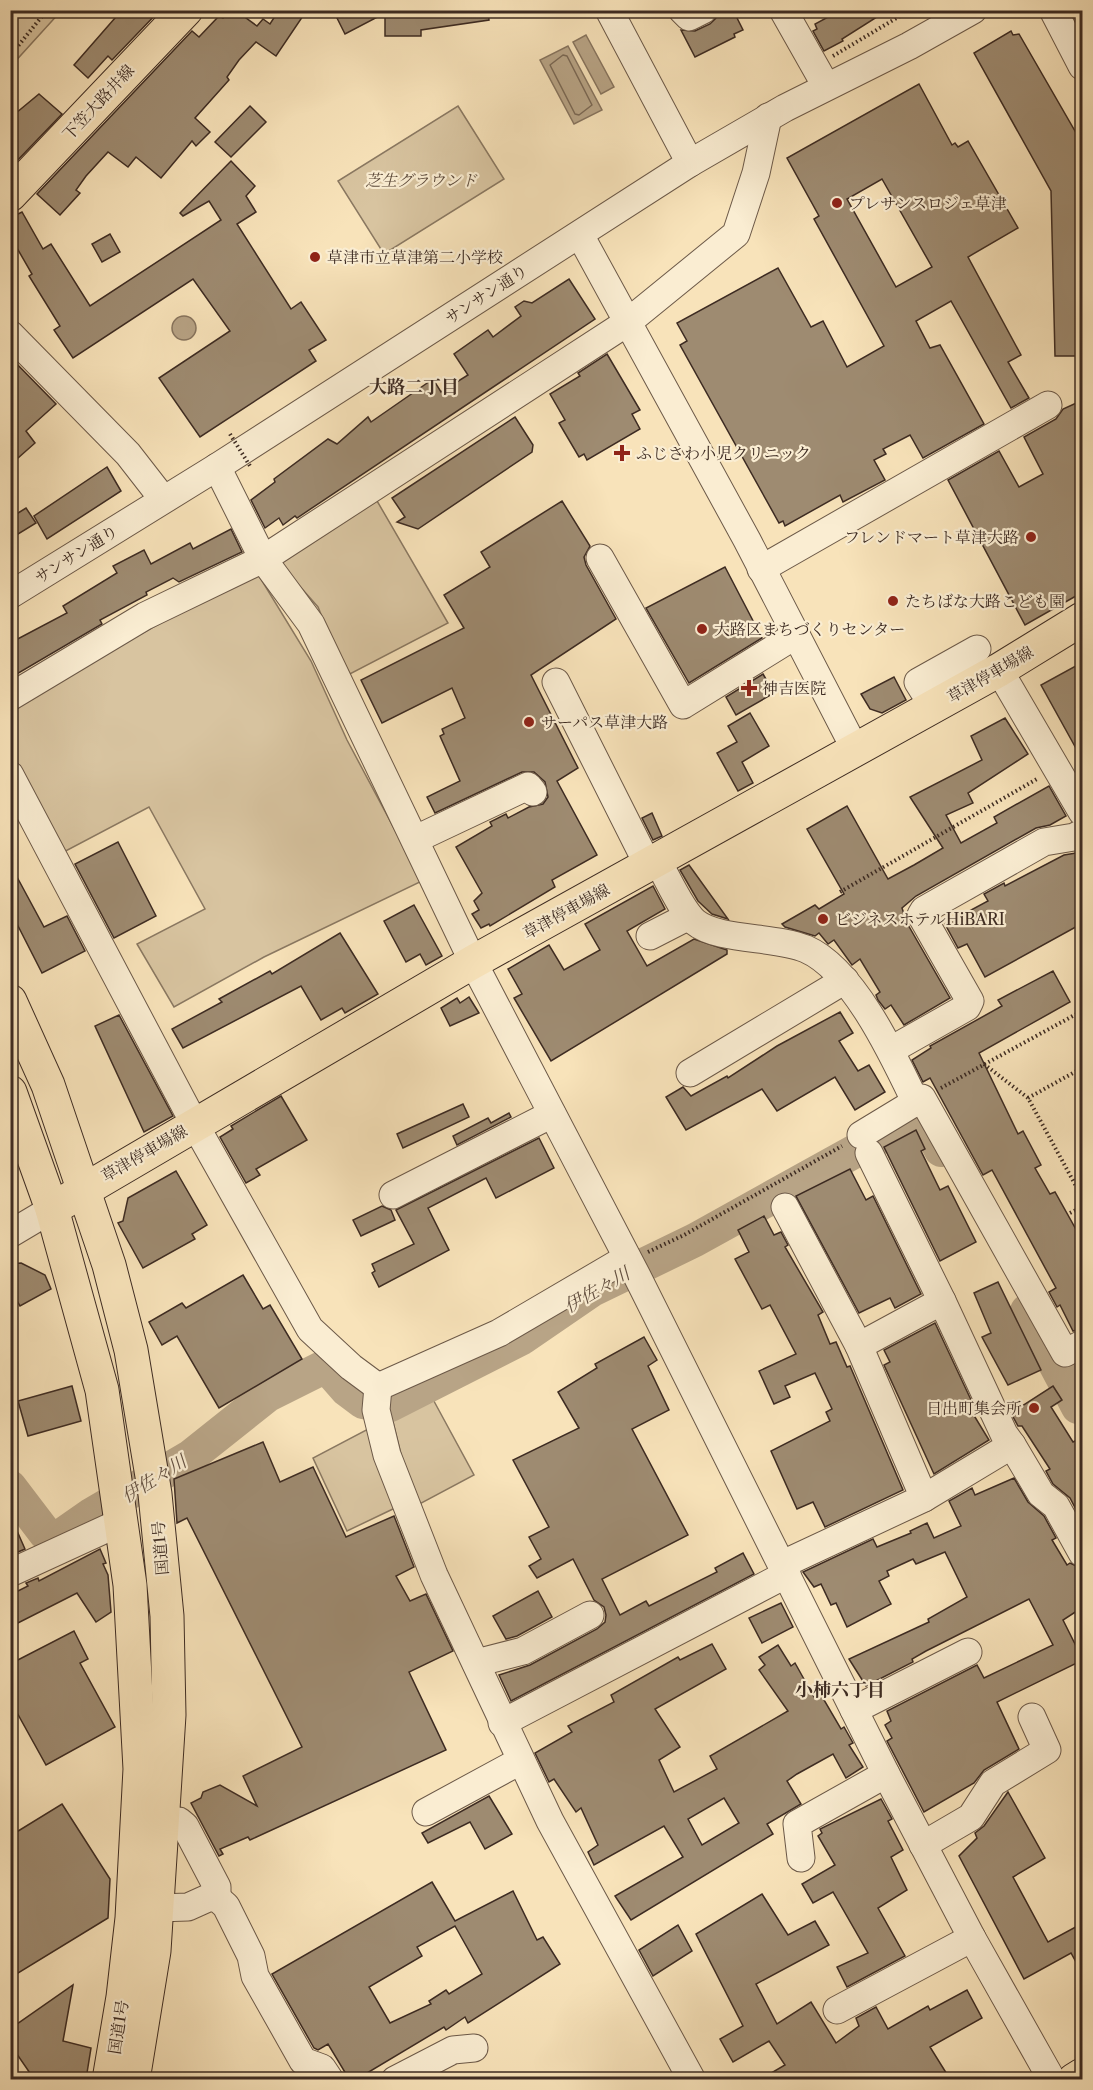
<svg xmlns="http://www.w3.org/2000/svg" width="1093" height="2090" font-family="'Libre Caslon Text','Noto Serif JP',serif">
<style>
.green{fill:#d8c4a0;stroke:#8a7861;stroke-width:1.5}
.water{fill:#b8a486;stroke:#87745e;stroke-width:1.5}
.lines{fill:none;stroke-linecap:round;stroke-linejoin:round}
.shore{stroke:#7a6854;stroke-width:1.5}
.river{stroke:#b8a486;stroke-width:34}
.building{fill:#9e8b71;stroke:#3d2b22;stroke-width:1.5;fill-rule:evenodd}
.minor-casing{stroke:#6c5948;stroke-width:29}
.major-casing{stroke:#3d2b22;stroke-width:35}
.highway-casing{stroke:#3d2b22;stroke-width:35}
.path{stroke:#3d2b22;stroke-width:4;stroke-dasharray:1.5 3;stroke-linecap:butt}
.minor{stroke:#faedd2;stroke-width:27}
.major{stroke:#f8e3ba;stroke-width:33}
.highway{stroke:#f8e3ba;stroke-width:33}
.path-bridge{stroke:#3d2b22;stroke-width:4;stroke-dasharray:1.5 3;stroke-linecap:butt}
.poi-dot{fill:#8f2418;stroke:#faedd2;stroke-width:2}
.labels{text-anchor:middle;dominant-baseline:central;stroke-width:4.5;stroke-linejoin:round;paint-order:stroke}
.street-label{font-size:16px;fill:#3d2b22;stroke:#faedd2}
.park-label{font-size:16px;font-style:italic;fill:#5c4a3b;stroke:#faedd2}
.poi-label{font-size:16px;fill:#3d2b22;stroke:#faedd2;text-anchor:start}
.neighbourhood-label{font-size:18px;font-weight:bold;fill:#3d2b22;stroke:#faedd2}
.water-label{font-size:18px;font-style:italic;fill:#624f40;stroke:#faedd2}
</style>
<rect width="100%" height="100%" fill="#f8e3ba"/>
<filter id="stains"><feTurbulence type="fractalNoise" baseFrequency=".00333" numOctaves="4"/><feColorMatrix values="0 0 0 0 .2 0 0 0 0 .09 0 0 0 0 .02 0 0 0 .5 -.17"/></filter>
<radialGradient id="worn" r=".72"><stop offset=".6" stop-color="#630" stop-opacity="0"/><stop offset="1" stop-color="#630" stop-opacity=".3"/></radialGradient>
<g class="green">
<path d="M11 10 61 11 11 66 10 11Z"/>
<path d="M458 106 504 179 384 254 338 181Z"/>
<path d="M373 494 448 623 346 676 318 607 281 565 282 553Z"/>
<path d="M256 571 311 661 347 740 422 881 264 957 174 1007 137 944 205 909 149 807 60 854 11 760V705Z"/>
<path d="M429 1392 474 1475 414 1507 390 1410Z"/>
<path d="M370 1428 395 1508 347 1531 313 1458Z"/>
</g>
<g class="water">
<path d="M586 35 614 87 601 94 573 42Z"/>
<path d="M568 46 602 110 574 124 540 60Z"/>
<circle cx="184" cy="328" r="12"/>
</g>
<g class="lines">
<path class="shore" d="M563 55 567 56 592 105 579 115 575 114 550 65Z"/>
<g class="river">
<path d="M1027 1311 1078 1407 1082 1405"/>
<path d="M10 1487 45 1533 51 1538H58L91 1515 190 1457 268 1395 326 1366 347 1390 363 1402 390 1405 522 1338 592 1290 695 1240 922 1114 941 1150"/>
</g>
</g>
<g class="building">
<path d="M122 10H160L112 60 108 56 88 78 74 65Z"/>
<path d="M228 10H235L257 26 263 19 270 24 279 10H307L276 56 256 42 239 60 227 77 229 80 195 118 210 132 196 146 192 141 161 178 136 157 128 167 108 152 86 176 76 190 80 193 60 215 37 194 192 31 199 37 219 16 223 18Z"/>
<path d="M333 10H488L489 20 421 30V36H385V13L345 34Z"/>
<path d="M719 10H733L743 30 734 34 735 37 695 57 681 30 695 31 710 24 716 18Z"/>
<path d="M841 10H888L842 39 843 41 824 51 813 31 817 29 815 24Z"/>
<path d="M1011 31 1013 35 1019 34 1083 145V356H1055L1051 191 974 53Z"/>
<path d="M919 84 952 145 955 143 958 147 968 141 1018 228 968 257 1021 355 1008 362 1029 398 1011 408 951 301 916 321 930 348 940 345 984 424 923 458 910 435 883 449 886 454 874 460 885 480 843 502 840 495 785 526 783 521 779 523 680 345 687 341 677 323 778 268 811 327 823 321 847 367 884 346 814 219 819 216 787 158ZM882 179 932 267 896 287 847 199Z"/>
<path d="M39 94 62 114 12 166 10 118Z"/>
<path d="M250 106 266 122 231 157 215 142Z"/>
<path d="M231 161 255 186 246 196 256 212 237 224 291 309 301 302 326 340 309 350 316 361 200 437 159 378 230 331 193 279 73 358 54 330 60 326 29 276 32 274 10 236V218L22 212 43 249 51 244 90 306 221 220 209 201 183 216 180 213Z"/>
<path d="M110 234 120 252 102 262 92 244Z"/>
<path d="M569 279 595 319 297 518 295 516 283 525 279 518 265 528 251 500 275 482 274 479 328 439 337 444 368 417 371 422 433 379 441 392 468 375 454 354 488 330 493 337 521 316 515 307 524 301 532 303Z"/>
<path d="M607 354 640 410 632 414 640 429 587 460 584 454 579 457 559 423 565 420 550 394 580 376 578 373Z"/>
<path d="M10 357 56 404 26 431 35 443 10 465Z"/>
<path d="M1083 400V592L1025 625 948 480 999 451 1019 487 1043 474 1024 437 1056 419 1063 409Z"/>
<path d="M515 417 533 445 532 452 418 529 397 522 405 517 392 498Z"/>
<path d="M107 467 121 491 47 539 34 516Z"/>
<path d="M562 501 590 546 584 557 586 565 616 619 531 675 578 768 557 781 597 855 552 880 555 887 490 926 489 924 481 928 472 914 479 910 474 901 482 893 456 847 492 826 490 822 506 814 508 818 529 807 543 804 548 797 545 782 534 772H522L435 813 427 797 460 781 440 736 444 734 442 729 465 718 452 688 382 723 361 680 464 628 444 595 490 567 481 552Z"/>
<path d="M26 508 36 523 10 539V518Z"/>
<path d="M231 529 242 552 179 582 173 578 146 592 147 595 100 620 102 624 10 678V643L67 613 63 606 117 573 113 566 144 550 151 564 190 543 193 549Z"/>
<path d="M725 567 762 638 689 683 646 608Z"/>
<path d="M1083 662V761L1041 685Z"/>
<path d="M763 674 774 693 736 715 726 697Z"/>
<path d="M894 677 906 700 882 713 870 709 861 694Z"/>
<path d="M750 713 769 746 742 762 753 783 738 791 717 753 737 742 728 726Z"/>
<path d="M1005 718 1028 754 968 793 973 803 946 815 961 843 997 823 994 817 1049 786 1066 816 1050 825 1036 828 916 896 902 908 907 923 950 998 904 1025 891 1005 885 1009 878 1000 876 995 880 992 860 959 852 965 834 940 828 944 819 933 815 936 785 927 782 924 815 905 819 909 844 894 807 829 847 806 888 879 914 865 943 848 910 797 982 760 971 736Z"/>
<path d="M652 813 662 836 653 840 642 818Z"/>
<path d="M118 842 156 916 114 938 75 864Z"/>
<path d="M1076 853 1083 865V923L985 977 967 944 958 948 945 924 988 901 984 894 1004 883 1005 886 1064 855Z"/>
<path d="M10 864 44 927 67 916 85 951 42 973 16 922 10 925Z"/>
<path d="M689 865 728 919 712 914 698 901 680 870Z"/>
<path d="M653 886 665 909 627 931 647 966 694 939 727 950V954L551 1061 514 998 522 994 508 969 549 945 564 970 600 950 585 924Z"/>
<path d="M414 905 442 956 426 965 420 954 406 962 384 921Z"/>
<path d="M340 933 378 994 345 1013 342 1008 321 1020 301 986 183 1048 172 1029 222 1002 219 999 270 971 272 974Z"/>
<path d="M1053 971 1070 1002 979 1053 1018 1134 1023 1131 1041 1165 1035 1168 1050 1194 1055 1192 1083 1242V1328L1073 1331 1060 1305 1057 1307 1049 1292 1056 1288 992 1170 983 1175 930 1078 923 1082 912 1060 931 1048 930 1046 1002 1006 998 1000Z"/>
<path d="M469 997 479 1013 450 1026 441 1008 457 998 460 1003Z"/>
<path d="M840 1012 853 1033 839 1041 858 1071 869 1065 885 1092 855 1110 835 1077 777 1111 762 1089 686 1130 666 1097 683 1087 691 1096 727 1076 728 1078 777 1046Z"/>
<path d="M119 1015 173 1116 144 1132 95 1026Z"/>
<path d="M281 1096 307 1140 256 1169 260 1175 246 1183 220 1137 233 1129 231 1126Z"/>
<path d="M463 1104 469 1117 403 1148 397 1134Z"/>
<path d="M509 1113 511 1117 457 1145 453 1136 488 1118 491 1123Z"/>
<path d="M916 1130 925 1149 921 1151 940 1190 948 1186 976 1242 940 1261 884 1147Z"/>
<path d="M539 1138 554 1168 496 1198 486 1178 428 1208 449 1250 379 1287 372 1273 375 1271 372 1264 414 1244 396 1210Z"/>
<path d="M850 1169 866 1200 873 1196 921 1294 895 1308 890 1298 859 1313 796 1196Z"/>
<path d="M176 1171 207 1225 192 1234 195 1239 143 1268 118 1223 123 1221 128 1198Z"/>
<path d="M382 1206 391 1210 395 1220 361 1236 353 1220Z"/>
<path d="M764 1216 774 1235 781 1232 788 1245 785 1247 823 1312 818 1315 830 1344 836 1342 847 1367 850 1366 903 1490 825 1527 813 1502 797 1509 771 1451 830 1421 826 1412 832 1409 815 1373 785 1386 790 1397 774 1404 759 1371 796 1354 770 1305 762 1309 735 1259 749 1252 738 1230Z"/>
<path d="M21 1263 45 1275 51 1289 20 1306 10 1289V1264Z"/>
<path d="M243 1275 263 1309 270 1305 302 1359 219 1408 177 1336 162 1345 149 1322 182 1303 186 1308Z"/>
<path d="M998 1282 1041 1370 1008 1385 982 1337 991 1333 974 1293Z"/>
<path d="M935 1323 972 1402 967 1404 989 1440 934 1474 884 1365 890 1362 884 1350Z"/>
<path d="M644 1337 657 1360 648 1366 669 1410 632 1429 688 1535 602 1579 620 1615 646 1601 649 1606 717 1572 715 1568 743 1553 754 1574 511 1701 499 1675 530 1665 597 1629 605 1622 606 1615 604 1607 594 1600 573 1559 537 1578 529 1566 541 1559 529 1537 549 1527 513 1460 579 1428 558 1392 597 1368 595 1364Z"/>
<path d="M72 1386 81 1421 28 1436 18 1401Z"/>
<path d="M1053 1386 1062 1400 1051 1407 1073 1442 1083 1437 1082 1521 1070 1498 1053 1484 1046 1471 1050 1469 1022 1426H1018L1011 1413Z"/>
<path d="M263 1442 280 1482 313 1467 346 1537 394 1516 414 1567 396 1576 410 1601 426 1594 453 1651 409 1672 446 1750 250 1840 248 1837 220 1849 223 1854 219 1856 191 1803 201 1798 203 1792 220 1785 257 1806 243 1776 302 1747 187 1518 177 1523 174 1479Z"/>
<path d="M1014 1478 1028 1502 1044 1516 1056 1538 1052 1540 1067 1565 1070 1563 1083 1569V1607L1063 1620 1083 1660 997 1702 1019 1749 984 1770 974 1783 924 1812 887 1741 892 1738 885 1725 891 1721 887 1711 977 1665 984 1678 1053 1645 1029 1599 926 1651 912 1659 913 1662 866 1686 849 1659 929 1622 928 1619 967 1597 945 1552 916 1564 913 1559 887 1571 889 1576 879 1581 891 1604 847 1627 836 1603 831 1605 821 1584 814 1587 803 1572 873 1539 877 1547 911 1533 910 1531 927 1523 934 1538 961 1526 949 1501 972 1488 975 1495Z"/>
<path d="M10 1515 25 1549 11 1555H10Z"/>
<path d="M100 1549 106 1563 103 1564 108 1575 111 1612 96 1622 77 1593 10 1627V1595L28 1586 26 1583 38 1578 39 1581Z"/>
<path d="M538 1591 552 1617 517 1636 506 1639 493 1616Z"/>
<path d="M781 1603 793 1627 762 1643 749 1618Z"/>
<path d="M74 1631 88 1659 80 1663 115 1727 46 1765 10 1700V1664Z"/>
<path d="M712 1644 726 1669 655 1709 680 1747 659 1760 674 1792 717 1769 710 1756 788 1711 759 1670 765 1665 759 1657 778 1645 791 1666 795 1663 814 1697 820 1693 841 1729 844 1727 853 1743 849 1745 863 1767 846 1778 833 1754 797 1774 787 1781 801 1804 767 1824 773 1834 631 1920 615 1896 683 1857 664 1826 594 1865 588 1852 598 1845 581 1808 576 1812 554 1779 549 1782 535 1753 572 1732 568 1726 614 1702 611 1695 678 1657 680 1660ZM724 1798 739 1823 702 1845 688 1819Z"/>
<path d="M1008 1792 1045 1858 1013 1877 1048 1942 1083 1923V1975L1071 1953 1024 1979 959 1856 977 1838 975 1833 984 1826Z"/>
<path d="M489 1796 512 1834 485 1849 470 1822 428 1843 422 1833Z"/>
<path d="M881 1799 892 1819 888 1821 903 1850 891 1857 907 1890 878 1908 905 1956 847 1987 837 1967 868 1953 833 1892 813 1903 802 1884 835 1865 818 1836 822 1833 820 1829Z"/>
<path d="M62 1804 110 1879 108 1918 10 1978V1836Z"/>
<path d="M432 1882 455 1921 513 1891 537 1940 543 1937 560 1964 468 2023 465 2017 446 2030 444 2027 367 2073 371 2079H349L328 2044 318 2050 314 2048 272 1974ZM455 1926 482 1974 449 1994 446 1990 429 2001 431 2004 390 2023 369 1987 422 1956 417 1947Z"/>
<path d="M762 1894 788 1935 815 1921 829 1945 756 1984 777 2024 811 2002 836 2043 859 2026 856 2018 876 2007 888 2029 928 2006 930 2010 967 1990 982 2018 930 2047 950 2079H761L785 2065 769 2041 733 2062 720 2039 743 2026 696 1934Z"/>
<path d="M678 1925 692 1951 653 1976 639 1950Z"/>
<path d="M73 1985 63 2041 91 2048 86 2079H34L10 2044V2029Z"/>
</g>
<g class="lines">
<g class="minor-casing">
<g id="minor">
<path d="M609 10 690 163"/>
<path d="M682 10 689 17 703 10"/>
<path d="M783 10 826 86"/>
<path d="M1053 10 1082 66"/>
<path d="M580 235 747 540 855 749"/>
<path d="M10 334 128 454 163 499"/>
<path d="M217 467 263 559 311 624 473 962 637 1276 886 1774 972 1938 1052 2080"/>
<path d="M600 558 683 705 796 635"/>
<path d="M761 569 1048 405"/>
<path d="M10 595 217 467 690 163 785 108 909 46 973 10"/>
<path d="M999 670 1082 812"/>
<path d="M556 682 648 865"/>
<path d="M10 697 145 616 263 559 628 322 736 234 756 173 768 117"/>
<path d="M933 706 918 682 977 649"/>
<path d="M10 775 194 1123 310 1329 351 1367 378 1387"/>
<path d="M416 839 528 786 533 792"/>
<path d="M657 860C667 877 681 910 695 922 718 941 776 936 806 949 854 970 894 1057 916 1103"/>
<path d="M650 936 689 916"/>
<path d="M891 1050 967 1007 970 1001 921 915 924 910 1044 842 1074 837 1082 833"/>
<path d="M690 1073 845 980"/>
<path d="M861 1135 922 1098 1065 1353 1082 1344"/>
<path d="M393 1195 552 1114"/>
<path d="M785 1207 859 1346"/>
<path d="M10 1234 52 1209"/>
<path d="M378 1387 376 1410 387 1455 434 1575 550 1821 692 2080"/>
<path d="M378 1387 499 1333 627 1258"/>
<path d="M1012 1445 1041 1494 1056 1506 1082 1553"/>
<path d="M924 1498 1012 1445 1004 1434 942 1301"/>
<path d="M783 1564 924 1498 859 1346 942 1301 869 1153"/>
<path d="M10 1573 121 1522"/>
<path d="M476 1663 523 1651 590 1615"/>
<path d="M854 1710 968 1652"/>
<path d="M502 1723 787 1574"/>
<path d="M426 1812 520 1761"/>
<path d="M179 1821 185 1826 217 1887V1898"/>
<path d="M923 1845 971 1817 993 1783 1047 1750 1032 1717"/>
<path d="M801 1858 797 1824 886 1774"/>
<path d="M158 1908 188 1907 208 1898H217L226 1906 251 1956 255 1976 303 2061 322 2068 330 2080"/>
<path d="M837 2010 972 1938"/>
<path d="M395 2080 453 2050 474 2048"/>
</g>
</g>
<g class="major-casing">
<g id="major">
<path d="M10 195 186 10"/>
<path d="M52 1209 473 962 999 670 1082 619"/>
<path d="M1074 2080 1082 2075"/>
</g>
</g>
<g class="highway-casing">
<g id="highway">
<path d="M10 1001 48 1085 109 1265 131 1350 155 1494 167 1616 169 1715 154 1951 133 2080"/>
<path d="M10 1092 52 1209 102 1390 130 1585 140 1769 132 1918 123 1997 109 2080"/>
</g>
</g>
<g class="path">
<path d="M10 56 47 10"/>
<path d="M833 56 910 10"/>
<path d="M840 892 1037 779"/>
<path d="M984 1064 1028 1098 1082 1197"/>
<path d="M941 1088 1082 1011"/>
<path d="M1028 1098 1082 1068"/>
<path d="M1070 1213 1082 1207"/>
<path d="M648 1252 684 1235 842 1146"/>
</g>
<use href="#minor" class="minor"/>
<use href="#major" class="major"/>
<use href="#highway" class="highway"/>
<path class="path-bridge" d="M230 434 250 466"/>
</g>
<g class="poi-dot">
<circle cx="837" cy="203" r="6"/>
<circle cx="315" cy="257" r="6"/>
<path d="M619 444h6v6h6v6h-6v6h-6v-6h-6v-6h6z"/>
<circle cx="1031" cy="537" r="6"/>
<circle cx="893" cy="601" r="6"/>
<circle cx="702" cy="629" r="6"/>
<path d="M746 679h6v6h6v6h-6v6h-6v-6h-6v-6h6z"/>
<circle cx="529" cy="722" r="6"/>
<circle cx="823" cy="919" r="6"/>
<circle cx="1034" cy="1408" r="6"/>
</g>
<g class="labels">
<g class="street-label">
<text transform="translate(98 102) rotate(-47)">下笠大路井線</text>
<text transform="translate(486 294) rotate(-33)">サンサン通り</text>
<text transform="translate(76 554) rotate(-32)">サンサン通り</text>
<text transform="translate(990 674) rotate(-30)">草津停車場線</text>
<text transform="translate(566 911) rotate(-29)">草津停車場線</text>
<text transform="translate(144 1153) rotate(-30)">草津停車場線</text>
<text transform="translate(160 1548) rotate(-95)">国道1号</text>
<text transform="translate(118 2027) rotate(-81)">国道1号</text>
</g>
<g class="park-label">
<text x="421" y="180">芝生グラウンド</text>
</g>
<g class="poi-label">
<text x="849" y="203">プレサンスロジェ草津</text>
<text x="327" y="257">草津市立草津第二小学校</text>
<text x="636" y="453">ふじさわ小児クリニック</text>
<text x="1019" y="537" text-anchor="end">フレンドマート草津大路</text>
<text x="905" y="601">たちばな大路こども園</text>
<text x="714" y="629">大路区まちづくりセンター</text>
<text x="762" y="688">神吉医院</text>
<text x="541" y="722">サーパス草津大路</text>
<text x="835" y="919">ビジネスホテルHiBARI</text>
<text x="1022" y="1408" text-anchor="end">日出町集会所</text>
</g>
<g class="neighbourhood-label">
<text x="414" y="387">大路二丁目</text>
<text x="840" y="1690">小柿六丁目</text>
</g>
<g class="water-label">
<text transform="translate(597 1290) rotate(-30)">伊佐々川</text>
<text transform="translate(154 1479) rotate(-32)">伊佐々川</text>
</g>
</g>
<rect width="1093" height="2090" fill="none" stroke="#f8e3ba" stroke-width="36"/>
<rect x="12" y="12" width="1069" height="2066" fill="none" stroke="#3d2b22" stroke-width="3"/>
<rect x="18" y="18" width="1057" height="2054" fill="none" stroke="#3d2b22" stroke-width="1.5"/>
<rect width="100%" height="100%" filter="url(#stains)"/>
<rect width="100%" height="100%" fill="url(#worn)"/>
</svg>
